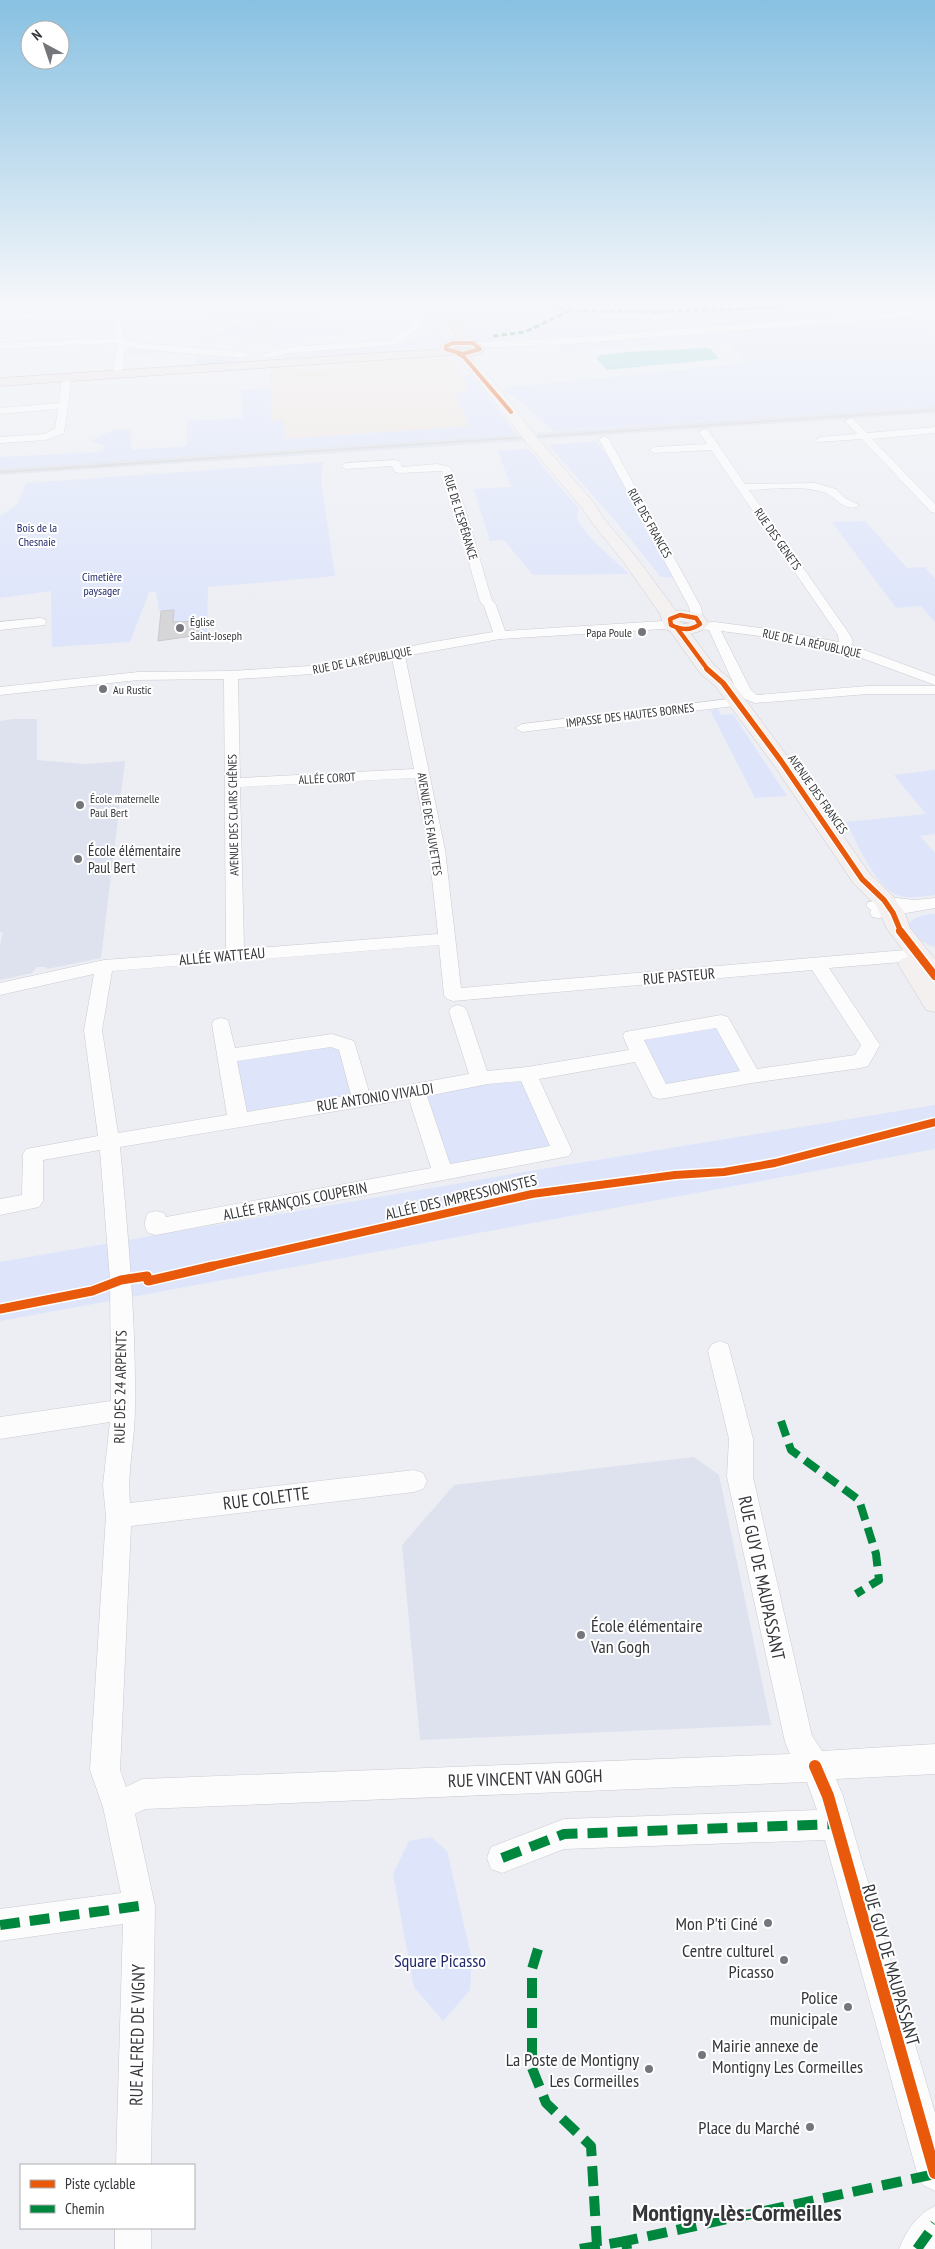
<svg xmlns="http://www.w3.org/2000/svg" width="935" height="2249" font-family="'PT Sans Narrow',sans-serif">
<style>
.built{fill:#dee2ee}
.industrial{fill:#efe6e0}
.green{fill:#dee5fa}
.water{fill:#98d4d9}
.building{fill:#d6d5d7;stroke:#cac9cb}
.lines{fill:none;stroke-linecap:round;stroke-linejoin:round}
.minor-casing{stroke:#c9cbd0;stroke-width:1}
.tertiary-casing{stroke:#c9cbd0;stroke-width:1}
.secondary-casing{stroke:#c9cbd0;stroke-width:1}
.primary-casing{stroke:#b1a3a3;stroke-width:1}
.minor{fill:#fcfcfd;fill-rule:evenodd}
.tertiary{fill:#fcfcfd;fill-rule:evenodd}
.secondary{fill:#f4f0f0;fill-rule:evenodd}
.primary{fill:#ebe2e1;fill-rule:evenodd}
.rail-far1{stroke:#d6d6d8;stroke-width:2}
.rail{stroke:#d6d6d8;stroke-width:2.5}
.secondary-bridge-casing{stroke:#c9cbd0;stroke-width:13;stroke-linecap:butt}
.secondary-bridge{stroke:#f4f0f0;stroke-width:12}
.quiet-far2{stroke:#00873e;stroke-width:3;stroke-dasharray:5.5 3;stroke-linecap:butt}
.quiet-far1{stroke:#00873e;stroke-width:8;stroke-dasharray:16 8;stroke-linecap:butt}
.quiet{stroke:#00873e;stroke-width:10;stroke-dasharray:20 10;stroke-linecap:butt}
.cycleway-far5-casing{stroke:#fff;stroke-width:5}
.cycleway-far4-casing{stroke:#fff;stroke-width:6}
.cycleway-far3-casing{stroke:#fff;stroke-width:8}
.cycleway-far2-casing{stroke:#fff;stroke-width:11}
.cycleway-far1-casing{stroke:#fff;stroke-width:12}
.cycleway-casing{stroke:#fff;stroke-width:15}
.cycleway-far5{stroke:#e8590c;stroke-width:4}
.cycleway-far4{stroke:#e8590c;stroke-width:4.5}
.cycleway-far3{stroke:#e8590c;stroke-width:5.5}
.cycleway-far2{stroke:#e8590c;stroke-width:8}
.cycleway-far1{stroke:#e8590c;stroke-width:9}
.cycleway{stroke:#e8590c;stroke-width:12}
.poi-dot{fill:#75767b;stroke:#fff;stroke-width:2}
.labels{text-anchor:middle;dominant-baseline:central;stroke-width:4;stroke-linejoin:round;paint-order:stroke}
.far-street-label{font-size:12px;fill:#35363a;stroke:#fff}
.far-park-label{font-size:12px;fill:#212a6b;stroke:#fff}
.far-poi-label{font-size:12px;fill:#35363a;stroke:#fff;text-anchor:start}
.poi-label{font-size:15px;fill:#35363a;stroke:#fff;text-anchor:start}
.street-label{font-size:15px;fill:#35363a;stroke:#fff}
.near-street-label{font-size:18px;fill:#35363a;stroke:#fff}
.near-poi-label{font-size:18px;fill:#35363a;stroke:#fff;text-anchor:end}
.near-park-label{font-size:18px;fill:#212a6b;stroke:#fff}
.near-district-label{font-size:24px;font-weight:bold;fill:#35363a;stroke:#fff}
</style>
<rect width="100%" height="100%" fill="#eceef4"/>
<g class="built">
<path d="M275 316 281 333H253L240 330 230 331 229 329 221 327 255 317Z"/>
<path d="M935 406V413L542 439 536 433Z"/>
<path d="M516 434 523 441 0 475V468Z"/>
<path d="M13 719H37V760L85 764 125 761 101 958 47 969 45 967H37L32 973 0 980V945L3 933 0 932V721Z"/>
<path d="M694 1457 719 1475 771 1725 420 1740 402 1545 454 1485Z"/>
</g>
<path class="industrial" d="M442 354 452 357 469 391 454 392 470 426 286 439 271 422 269 366 288 365 293 366 295 370 325 369 339 365 338 361Z"/>
<g class="green">
<path d="M232 306H346L363 309 349 315 331 312 311 317 299 324 321 328 332 324 369 330 299 337 301 341 282 342V346L272 347 269 339H241L240 337 208 339V342L192 341C202 337 231 329 241 330 255 332 267 334 281 333L275 316 255 317 246 320 236 318 209 329 208 312 233 311Z"/>
<path d="M441 306H935V309L571 338 500 339 501 343C472 344 476 342 457 324 450 318 446 313 441 306Z"/>
<path d="M905 315 935 340V406L553 431 517 398 508 394 504 388 748 363 727 342 563 351 559 343Z"/>
<path d="M431 316 447 341 437 347 291 360 275 357 287 352 387 345 398 347 419 335 430 336 437 332 422 329 426 323 423 317Z"/>
<path d="M127 347 232 355 237 358 235 361 227 364 196 366 195 352 128 356Z"/>
<path d="M472 375 516 434 0 468V457L101 452 106 446 90 441 113 430 130 429 131 450 187 446V421L243 418 242 390 271 388V422L283 419 286 439 469 426 454 392 469 391 462 376Z"/>
<path d="M596 441 610 460 676 578 661 577 614 519 548 445Z"/>
<path d="M528 449 579 509C578 512 577 514 577 517 577 529 619 564 629 574L533 575 504 540 490 541 474 489 511 487 498 451Z"/>
<path d="M323 462 321 482 335 576 208 587 207 634 199 635 200 621 173 622 174 610 159 611 156 592H149L130 642 52 647 51 591 0 598V516L18 503 26 483Z"/>
<path d="M865 521 907 568 925 567 935 579V622L921 606 896 608 832 522Z"/>
<path d="M717 709 721 715 733 714 787 796 755 798 710 710Z"/>
<path d="M935 770V834L920 836 935 853V895C923 896 913 899 900 896 876 889 857 843 846 822L926 814 894 775Z"/>
<path d="M935 914V947C924 943 911 937 909 923 917 915 924 915 935 914Z"/>
<path d="M721 1021 752 1076 660 1092 632 1036Z"/>
<path d="M332 1040 347 1046 362 1100 238 1119 227 1056Z"/>
<path d="M527 1074 562 1151 443 1174 416 1091Z"/>
<path d="M935 1105V1149L0 1321V1262L542 1169Z"/>
<path d="M431 1837 447 1851 472 1960 470 1990 443 2021 414 1987 393 1874 409 1841Z"/>
</g>
<path class="water" d="M706 348 711 349 719 359 607 370 596 358 601 355 626 352Z"/>
<path class="building" d="M174 610 173 622 200 621 199 635 158 641 161 611Z"/>
<g class="lines">
<g class="minor-casing">
<g id="minor">
<path d="M114 306H122L123 338 139 343 245 352 249 355 245 358 138 349 125 346 123 373 118 376 113 373 117 345 119 343 0 349V343L115 338 114 315 0 319V315L114 310Z"/>
<path d="M351 306H370L415 313 420 316 424 325 394 345 289 353 266 358 262 355 289 347 392 340 415 324 410 317 355 308Z"/>
<path d="M67 374 72 377 64 433 46 440 0 443V437L44 434 55 429 58 409 0 414V408L59 403 62 377Z"/>
<path d="M850 418 853 419 867 433 935 427V433L872 439 935 504V513L931 512 862 439 817 442 816 440 821 437 857 434 845 421Z"/>
<path d="M704 429 708 430 745 484 815 483 836 489 845 498 859 505 857 507C842 511 835 495 823 492 800 485 773 489 749 490L850 635 853 642 851 645 935 676V685L840 650 775 638 721 631 751 690 757 695 868 686H935V694H868L755 703 745 699 736 689 709 630 698 629 697 626 698 623 715 622 775 630 839 642 838 635 711 450 654 453 649 450 654 447 707 444 699 432Z"/>
<path d="M604 436 609 439 701 607 703 619 701 622H693L689 607 599 439Z"/>
<path d="M395 460 399 461 402 467 437 464 450 467 451 469C468 512 478 556 492 600L496 605 505 631 663 621 679 624 680 627 674 631 663 629 500 639 405 656 445 850 461 988 905 950 923 958 935 972V990C921 986 916 968 902 962L829 968 880 1045 868 1066 861 1068 752 1083 660 1099 653 1097 635 1062 539 1079 572 1151 569 1156 156 1235 148 1233C144 1226 144 1221 148 1213L156 1211 164 1213 166 1217 431 1168 409 1099 120 1147C128 1234 136 1321 135 1408 135 1440 127 1471 130 1503L414 1470 423 1473 427 1481 423 1489 414 1492 131 1526 120 1770 126 1787 142 1779 790 1754 785 1742 727 1477 729 1439 708 1351 712 1344 720 1341 728 1344 753 1439V1477L812 1736 822 1751 935 1744V1774L836 1779 843 1796 935 2113V2191L923 2185 917 2173 825 1840 564 1849 502 1873 491 1869 487 1858 491 1847 564 1819 817 1810 807 1782 145 1809 135 1814 155 1906 151 2165H116L123 1924 0 1941V1909L121 1893 103 1807 90 1770 106 1516 103 1485 110 1422 0 1439V1417L111 1401 110 1280 100 1150 43 1160V1201L39 1207 0 1215V1199L22 1195 23 1154 26 1149 98 1136 84 1030 94 974 0 995V983L104 960 226 951 224 679 138 680 0 695V687L138 672 231 671 326 665 427 643 493 632 484 606 480 601C467 558 457 513 442 471L399 473 395 472 392 466 346 469 341 466 346 463ZM392 658 414 769 240 778 238 679 326 673ZM415 778 429 850 438 934 244 949 240 787ZM439 945 444 995 447 999 453 1001 812 970 861 1045 855 1055 757 1069 728 1017 721 1015 625 1032 623 1036 629 1050 527 1067 487 1071 467 1011 464 1007 458 1005 452 1007 449 1011 469 1074 369 1092 354 1041 332 1034 235 1048 228 1020 221 1018 214 1020 212 1024 227 1115 118 1133 102 1030 112 971ZM716 1028 740 1071 666 1084 644 1040ZM331 1047 339 1050 351 1095 247 1112 237 1061ZM521 1081 550 1146 450 1164 427 1096 488 1084Z"/>
<path d="M40 618 45 619 46 622 45 625 0 630V622Z"/>
<path d="M737 698 744 702 742 705 522 732 515 728 522 724Z"/>
<path d="M896 898 915 900 935 898V908L878 918 872 917 870 913 871 910 866 906 868 902Z"/>
<path d="M935 2206V2249H899C906 2231 917 2214 935 2206Z"/>
<rect x="115" y="2228" width="36" height="21"/>
</g>
</g>
<g class="tertiary-casing">
<path id="tertiary" d="M935 309V315L556 345 478 348 473 345 478 342 556 339Z"/>
</g>
<g class="secondary-casing">
<path id="secondary" d="M457 349C478 355 516 411 531 430L533 433 532 435 536 436 594 503 604 519 637 558 676 611 680 610 702 614 709 624 703 630 691 634 714 665 730 679 788 757 870 874 892 895 905 913 910 928 935 959V1012L926 1010 898 964 901 959 908 957 887 929 876 905 854 884 773 764 716 687 700 673 670 631 665 629 660 614 625 564 593 524 582 508 526 442 524 439 525 437 521 436 485 389 460 360 451 353 453 350ZM679 621 691 623 683 624Z"/>
</g>
<g class="primary-casing">
<path id="primary" d="M436 308 440 309 460 326 469 337 486 347 482 354 461 358 452 355 0 386V378L440 349 441 345 449 340 458 339 452 330 432 313 430 311 432 309ZM456 347 473 348 461 350 453 348Z"/>
</g>
<use href="#minor" class="minor"/>
<use href="#tertiary" class="tertiary"/>
<use href="#secondary" class="secondary"/>
<use href="#primary" class="primary"/>
<path class="rail-far1" d="M94 466 935 410"/>
<path class="rail" d="M0 472 113 465"/>
<g class="secondary-bridge-casing">
<path id="secondary-bridge" d="M526 433 531 439"/>
</g>
<use href="#secondary-bridge" class="secondary-bridge"/>
<g class="quiet-far2">
<path d="M550 306 570 311 658 312 818 306"/>
<path d="M493 336 525 332 571 310"/>
</g>
<path class="quiet-far1" d="M781 1421 791 1450 859 1500 876 1554 879 1580 856 1594"/>
<g class="quiet">
<path d="M502 1858 564 1834 836 1824"/>
<path d="M0 1925 139 1906"/>
<path d="M538 1949 532 1969V2068L546 2103 591 2146 597 2246"/>
<path d="M580 2249 626 2241"/>
<path d="M627 2249 626 2241 935 2174"/>
<path d="M917 2249 935 2224"/>
</g>
<g class="cycleway-far5-casing">
<g id="cycleway-far5">
<path d="M453 343H473L480 349 463 354 446 349V346Z"/>
<path d="M457 353 464 357 511 412"/>
</g>
</g>
<g class="cycleway-far4-casing">
<g id="cycleway-far4">
<path d="M680 615 696 618 700 624C691 631 681 630 671 625L670 619Z"/>
<path d="M677 628 708 670"/>
</g>
</g>
<g class="cycleway-far3-casing">
<path id="cycleway-far3" d="M707 669 723 683 781 761 862 879 884 900 893 913 901 932"/>
</g>
<g class="cycleway-far2-casing">
<g id="cycleway-far2">
<path d="M900 931 935 976"/>
<path d="M208 1267 532 1194 675 1175 724 1172 775 1163 935 1122"/>
</g>
</g>
<g class="cycleway-far1-casing">
<path id="cycleway-far1" d="M0 1309 92 1291 121 1280 147 1276 148 1281 213 1266"/>
</g>
<g class="cycleway-casing">
<path id="cycleway" d="M815 1766 828 1796 935 2173"/>
</g>
<use href="#cycleway-far5" class="cycleway-far5"/>
<use href="#cycleway-far4" class="cycleway-far4"/>
<use href="#cycleway-far3" class="cycleway-far3"/>
<use href="#cycleway-far2" class="cycleway-far2"/>
<use href="#cycleway-far1" class="cycleway-far1"/>
<use href="#cycleway" class="cycleway"/>
</g>
<linearGradient id="sky" x2="0" y2="1"><stop stop-color="#88c1e2"/><stop offset="0.49" stop-color="#f6f7fa"/><stop offset="1" stop-color="#f6f7fa" stop-opacity="0"/></linearGradient>
<rect width="935" height="621" fill="url(#sky)"/>
<g class="poi-dot">
<circle cx="180" cy="628" r="5"/>
<circle cx="642" cy="632" r="5"/>
<circle cx="103" cy="689" r="5"/>
<circle cx="80" cy="805" r="5"/>
<circle cx="78" cy="859" r="5"/>
<circle cx="581" cy="1635" r="5"/>
<circle cx="768" cy="1923" r="5"/>
<circle cx="784" cy="1960" r="5"/>
<circle cx="848" cy="2007" r="5"/>
<circle cx="702" cy="2055" r="5"/>
<circle cx="649" cy="2069" r="5"/>
<circle cx="810" cy="2127" r="5"/>
</g>
<g class="labels">
<g class="far-street-label">
<text transform="translate(461 517) rotate(73)">RUE DE L'ESPÉRANCE</text>
<text transform="translate(650 523) rotate(61)">RUE DES FRANCES</text>
<text transform="translate(778 539) rotate(55)">RUE DES GENETS</text>
<text transform="translate(812 643) rotate(12)">RUE DE LA RÉPUBLIQUE</text>
<text transform="translate(362 660) rotate(-11)">RUE DE LA RÉPUBLIQUE</text>
<text transform="translate(630 715) rotate(-7)">IMPASSE DES HAUTES BORNES</text>
<text transform="translate(327 778) rotate(-3)">ALLÉE COROT</text>
<text transform="translate(818 794) rotate(55)">AVENUE DES FRANCES</text>
<text transform="translate(233 815) rotate(-91)">AVENUE DES CLAIRS CHÊNES</text>
<text transform="translate(430 824) rotate(81)">AVENUE DES FAUVETTES</text>
</g>
<g class="far-park-label">
<text x="37" y="527">Bois de la<tspan x="37" dy="14">Chesnaie</tspan></text>
<text x="102" y="576">Cimetière<tspan x="102" dy="14">paysager</tspan></text>
</g>
<g class="far-poi-label">
<text x="190" y="621">Église<tspan x="190" dy="14">Saint-Joseph</tspan></text>
<text x="632" y="632" text-anchor="end">Papa Poule</text>
<text x="113" y="689">Au Rustic</text>
<text x="90" y="798">École maternelle<tspan x="90" dy="14">Paul Bert</tspan></text>
</g>
<g class="poi-label">
<text x="88" y="850">École élémentaire<tspan x="88" dy="17">Paul Bert</tspan></text>
</g>
<g class="street-label">
<text transform="translate(222 956) rotate(-5)">ALLÉE WATTEAU</text>
<text transform="translate(679 976) rotate(-5)">RUE PASTEUR</text>
<text transform="translate(375 1097) rotate(-9)">RUE ANTONIO VIVALDI</text>
<text transform="translate(461 1197) rotate(-13)">ALLÉE DES IMPRESSIONISTES</text>
<text transform="translate(295 1201) rotate(-11)">ALLÉE FRANÇOIS COUPERIN</text>
<text transform="translate(120 1387) rotate(-89)">RUE DES 24 ARPENTS</text>
</g>
<g class="near-street-label">
<text transform="translate(266 1498) rotate(-7)">RUE COLETTE</text>
<text transform="translate(762 1578) rotate(78)">RUE GUY DE MAUPASSANT</text>
<text transform="translate(525 1778) rotate(-2)">RUE VINCENT VAN GOGH</text>
<text transform="translate(891 1965) rotate(74)">RUE GUY DE MAUPASSANT</text>
<text transform="translate(137 2035) rotate(-89)">RUE ALFRED DE VIGNY</text>
</g>
<g class="near-poi-label">
<text x="591" y="1625" text-anchor="start">École élémentaire<tspan x="591" dy="21">Van Gogh</tspan></text>
<text x="758" y="1923">Mon P'ti Ciné</text>
<text x="774" y="1950">Centre culturel<tspan x="774" dy="21">Picasso</tspan></text>
<text x="838" y="1997">Police<tspan x="838" dy="21">municipale</tspan></text>
<text x="712" y="2045" text-anchor="start">Mairie annexe de<tspan x="712" dy="21">Montigny Les Cormeilles</tspan></text>
<text x="639" y="2059">La Poste de Montigny<tspan x="639" dy="21">Les Cormeilles</tspan></text>
<text x="800" y="2127">Place du Marché</text>
</g>
<g class="near-park-label">
<text x="440" y="1960">Square Picasso</text>
</g>
<g class="near-district-label">
<text x="737" y="2212">Montigny-lès-Cormeilles</text>
</g>
</g>
<rect x="20" y="2164" width="175" height="65" fill="#ffffff" stroke="#aeafb0"/>
<rect x="30" y="2180" width="25" height="8" fill="#e8590c" stroke="#aeafb0"/>
<text x="65" y="2189" font-size="15" fill="#35363a">Piste cyclable</text>
<rect x="30" y="2205" width="25" height="8" fill="#00873e" stroke="#aeafb0"/>
<text x="65" y="2214" font-size="15" fill="#35363a">Chemin</text>
<g transform="translate(45 45) rotate(320)"><circle r="24" fill="#ffffff" stroke="#aeafb0"/>
<path d="M0-4L9 19L0 12L-9 19Z" fill="#75767b"/>
<text y="-8" font-size="14" font-weight="bold" text-anchor="middle" fill="#35363a">N</text>
</g>
</svg>
